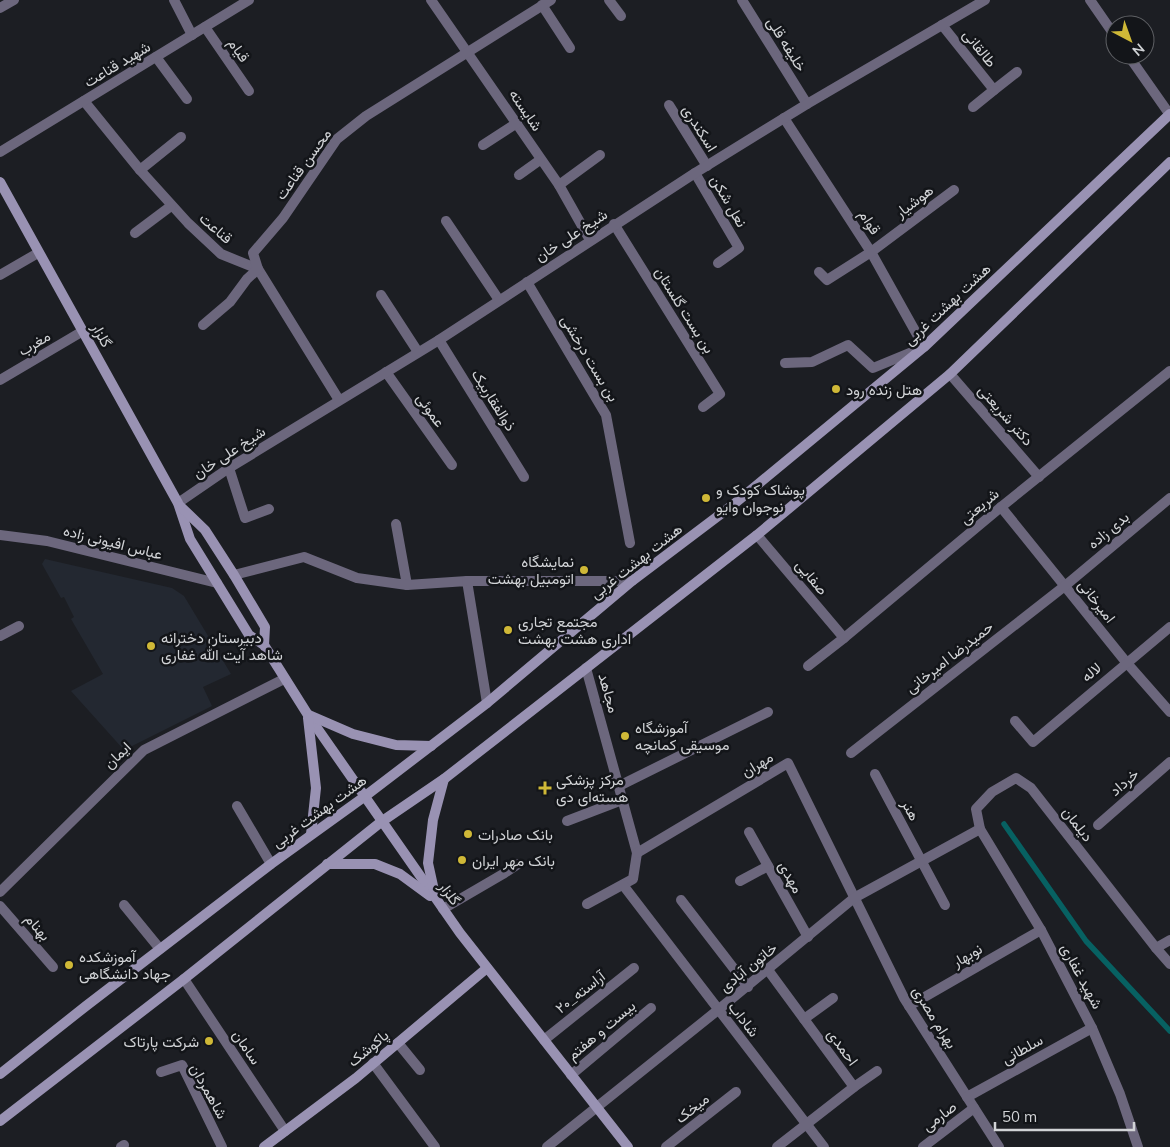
<svg xmlns="http://www.w3.org/2000/svg" width="1170" height="1147" font-family="Mulish,Vazirmatn,sans-serif">
<style>
.built{fill:#232831}
.lines{fill:none;stroke-linecap:round;stroke-linejoin:round}
.stream{stroke:#076162;stroke-width:5.5}
.street{stroke:#6c677d;stroke-width:10}
.secondary{stroke:#9992b3;stroke-width:10}
.poi-dot{fill:#cfb837;stroke:#131519;stroke-width:2}
.labels{text-anchor:middle;dominant-baseline:central;stroke-width:5;stroke-linejoin:round;paint-order:stroke}
.street-label{font-size:15px;fill:#d1d3d6;stroke:#131519}
.poi-label{font-size:15px;fill:#d1d3d6;stroke:#131519;text-anchor:start}
</style>
<rect width="100%" height="100%" fill="#1c1e23"/>
<path class="built" d="M45 559 172 588 184 596 231 674 203 687 212 706 124 750 71 691 103 674 71 619 74 617 64 597 61 598 42 564Z"/>
<g class="lines">
<path class="stream" d="M1004 824 1086 941 1170 1031"/>
<g class="street">
<path d="M174 0 192 35"/>
<path d="M431 0 559 185 590 240"/>
<path d="M609 0 621 16"/>
<path d="M742 0 807 104"/>
<path d="M1090 0 1115 36"/>
<path d="M542 5 570 48"/>
<path d="M0 8 14 0"/>
<path d="M942 25 994 90 1017 72"/>
<path d="M205 27 249 91"/>
<path d="M1128 55 1170 115"/>
<path d="M156 57 187 99"/>
<path d="M84 101 140 170 188 223 221 254 258 269 339 400"/>
<path d="M669 105 707 166"/>
<path d="M973 107 994 90"/>
<path d="M784 118 871 252 924 347 873 368 848 345 812 362 785 363"/>
<path d="M483 145 517 123"/>
<path d="M0 152 249 0"/>
<path d="M140 170 181 137"/>
<path d="M695 173 739 248 718 263"/>
<path d="M519 175 540 160"/>
<path d="M559 185 600 155"/>
<path d="M446 221 499 300"/>
<path d="M614 224 720 394 703 407"/>
<path d="M135 233 171 206"/>
<path d="M819 272 827 280 871 252 954 190"/>
<path d="M0 275 38 253"/>
<path d="M527 282 606 415 630 543"/>
<path d="M381 295 418 352"/>
<path d="M203 325 230 302 247 279 258 269 253 253 283 218 337 139 366 116 551 0"/>
<path d="M439 340 524 477"/>
<path d="M386 372 452 465"/>
<path d="M950 374 1039 477"/>
<path d="M0 380 83 331"/>
<path d="M229 468 245 518 269 509"/>
<path d="M178 503 229 468 439 340 695 173 807 104 985 0"/>
<path d="M1001 507 1126 662 1170 712"/>
<path d="M396 524 407 585"/>
<path d="M0 535 47 541 217 583"/>
<path d="M757 535 844 638"/>
<path d="M234 575 304 557 357 578 407 585 467 581 487 703"/>
<path d="M467 581H632"/>
<path d="M0 636 19 626"/>
<path d="M808 666 844 638 1001 507 1170 371"/>
<path d="M586 668 637 853 633 879 587 904"/>
<path d="M1015 721 1033 742 1170 627"/>
<path d="M851 753 1066 585 1170 498"/>
<path d="M875 774 945 905"/>
<path d="M619 786 768 712"/>
<path d="M237 806 271 864"/>
<path d="M567 821 622 800"/>
<path d="M1098 825 1170 762"/>
<path d="M749 832 808 937"/>
<path d="M637 853 788 763 904 998 999 1147"/>
<path d="M740 881 768 866"/>
<path d="M623 885 824 1147"/>
<path d="M0 892 144 750 284 679"/>
<path d="M681 900 748 987"/>
<path d="M124 905 160 949"/>
<path d="M0 906 53 967"/>
<path d="M443 909 503 874 518 864"/>
<path d="M1156 948 1170 940"/>
<path d="M768 970 854 1087 777 1147"/>
<path d="M184 979 285 1131"/>
<path d="M909 1006 1041 930"/>
<path d="M804 1019 833 998"/>
<path d="M544 1040 634 968"/>
<path d="M398 1043 420 1070"/>
<path d="M373 1063 435 1147"/>
<path d="M161 1072 182 1065 222 1147"/>
<path d="M571 1075 651 1008"/>
<path d="M854 1087 877 1071"/>
<path d="M967 1097 1092 1028"/>
<path d="M121 1147 124 1145"/>
<path d="M547 1147 718 1010 854 898 980 829"/>
<path d="M666 1147 736 1092"/>
<path d="M923 1147 974 1108"/>
<path d="M1138 1147 1120 1094 1092 1028 1041 930 980 829 976 809 992 792 1016 778 1031 788 1156 948 1170 964"/>
</g>
<g class="secondary">
<path d="M0 182 178 503 190 539 249 635 264 645 308 715 460 933 628 1147"/>
<path d="M180 506 205 530 234 575 265 627 264 645"/>
<path d="M309 715 353 734 396 745 431 746"/>
<path d="M308 718 316 788 311 834"/>
<path d="M327 864H375L400 874 430 896"/>
<path d="M435 895 428 863 433 820 444 779"/>
<path d="M0 1074 86 1006 271 864 364 797 487 703 632 581 734 504 924 347 1170 114"/>
<path d="M0 1121 184 979 381 822 444 779 757 535 950 374 1170 162"/>
<path d="M264 1147 356 1078 487 968"/>
</g>
</g>
<g class="poi-dot">
<circle cx="836" cy="389" r="5"/>
<circle cx="706" cy="498" r="5"/>
<circle cx="584" cy="570" r="5"/>
<circle cx="508" cy="630" r="5"/>
<circle cx="151" cy="646" r="5"/>
<circle cx="625" cy="736" r="5"/>
<path d="M542.5 780.5h5v5h5v5h-5v5h-5v-5h-5v-5h5z"/>
<circle cx="468" cy="834" r="5"/>
<circle cx="462" cy="860" r="5"/>
<circle cx="69" cy="965" r="5"/>
<circle cx="209" cy="1041" r="5"/>
</g>
<g class="labels">
<g class="street-label">
<text transform="translate(787 44) rotate(58)">خلیفه قلی</text>
<text transform="translate(980 48) rotate(51)">طالقانی</text>
<text transform="translate(239 50) rotate(55)">قیام</text>
<text transform="translate(117 64) rotate(-31)">شهید قناعت</text>
<text transform="translate(526 110) rotate(56)">شایسته</text>
<text transform="translate(700 128) rotate(58)">اسکندری</text>
<text transform="translate(303 164) rotate(-54)">محسن قناعت</text>
<text transform="translate(729 201) rotate(60)">نعل شکن</text>
<text transform="translate(914 201) rotate(-37)">هوشیار</text>
<text transform="translate(870 222) rotate(57)">قوام</text>
<text transform="translate(216 228) rotate(41)">قناعت</text>
<text transform="translate(571 235) rotate(-33)">شیخ علی خان</text>
<text transform="translate(947 304) rotate(-43)">هشت بهشت غربی</text>
<text transform="translate(685 310) rotate(58)">بن بست گلستان</text>
<text transform="translate(102 335) rotate(61)">گلزار</text>
<text transform="translate(34 343) rotate(-31)">مغرب</text>
<text transform="translate(590 358) rotate(59)">بن بست درخشی</text>
<text transform="translate(494 400) rotate(58)">ذوالفقاربیک</text>
<text transform="translate(431 410) rotate(55)">عموئی</text>
<text transform="translate(1006 415) rotate(49)">دکتر شریعتی</text>
<text transform="translate(229 452) rotate(-33)">شیخ علی خان</text>
<text transform="translate(979 506) rotate(-40)">شریعتی</text>
<text transform="translate(1108 530) rotate(-40)">بدی زاده</text>
<text transform="translate(113 542) rotate(14)">عباس افیونی زاده</text>
<text transform="translate(636 561) rotate(-38)">هشت بهشت غربی</text>
<text transform="translate(812 577) rotate(50)">صفایی</text>
<text transform="translate(1097 601) rotate(52)">امیرخانی</text>
<text transform="translate(949 657) rotate(-38)">حمیدرضا امیرخانی</text>
<text transform="translate(1091 672) rotate(-40)">لاله</text>
<text transform="translate(609 693) rotate(74)">مجاهد</text>
<text transform="translate(117 755) rotate(-44)">ایمان</text>
<text transform="translate(757 764) rotate(-31)">مهران</text>
<text transform="translate(1124 782) rotate(-41)">خرداد</text>
<text transform="translate(911 810) rotate(62)">هنر</text>
<text transform="translate(319 811) rotate(-36)">هشت بهشت غربی</text>
<text transform="translate(1078 824) rotate(52)">دیلمان</text>
<text transform="translate(791 877) rotate(61)">مهدی</text>
<text transform="translate(450 893) rotate(54)">گلزار</text>
<text transform="translate(38 927) rotate(49)">بهنام</text>
<text transform="translate(967 955) rotate(-30)">نوبهار</text>
<text transform="translate(748 967) rotate(-39)">خاتون آبادی</text>
<text transform="translate(1082 976) rotate(62)">شهید غفاری</text>
<text transform="translate(580 992) rotate(-38)">۲۰_آراسته</text>
<text transform="translate(935 1017) rotate(58)">بهرام مصری</text>
<text transform="translate(744 1019) rotate(52)">شاداب</text>
<text transform="translate(601 1030) rotate(-40)">بیست و هفتم</text>
<text transform="translate(247 1047) rotate(56)">سامان</text>
<text transform="translate(843 1047) rotate(54)">احمدی</text>
<text transform="translate(368 1048) rotate(-40)">پاکوشک</text>
<text transform="translate(1022 1049) rotate(-29)">سلطانی</text>
<text transform="translate(209 1091) rotate(61)">شاهمردان</text>
<text transform="translate(692 1108) rotate(-38)">میخک</text>
<text transform="translate(939 1116) rotate(-37)">صارمی</text>
</g>
<g class="poi-label">
<text x="846" y="389">هتل زنده رود</text>
<text x="716" y="489">پوشاک کودک و<tspan x="716" dy="17">نوجوان وایو</tspan></text>
<text x="574" y="561" text-anchor="end">نمایشگاه<tspan x="574" dy="17">اتومبیل بهشت</tspan></text>
<text x="518" y="621">مجتمع تجاری<tspan x="518" dy="17">اداری هشت بهشت</tspan></text>
<text x="161" y="637">دبیرستان دخترانه<tspan x="161" dy="17">شاهد آیت الله غفاری</tspan></text>
<text x="635" y="727">آموزشگاه<tspan x="635" dy="17">موسیقی کمانچه</tspan></text>
<text x="556" y="779">مرکز پزشکی<tspan x="556" dy="17">هسته‌ای دی</tspan></text>
<text x="478" y="834">بانک صادرات</text>
<text x="472" y="860">بانک مهر ایران</text>
<text x="79" y="956">آموزشکده<tspan x="79" dy="17">جهاد دانشگاهی</tspan></text>
<text x="199" y="1041" text-anchor="end">شرکت پارتاک</text>
</g>
</g>
<g transform="translate(1130 40) rotate(139)"><circle r="24" fill="#131519" stroke="#5f6165"/>
<path d="M0-4L9 19L0 12L-9 19Z" fill="#cfb837"/>
<text y="-8" font-size="14" font-weight="bold" text-anchor="middle" fill="#d1d3d6">N</text>
</g>
<path d="M995 1122v8h139v-8" fill="none" stroke="#d1d3d6" stroke-width="2.5"/>
<text x="1002" y="1122" font-size="15" fill="#d1d3d6" stroke="#131519" stroke-width="4" paint-order="stroke">50 m</text>
</svg>
